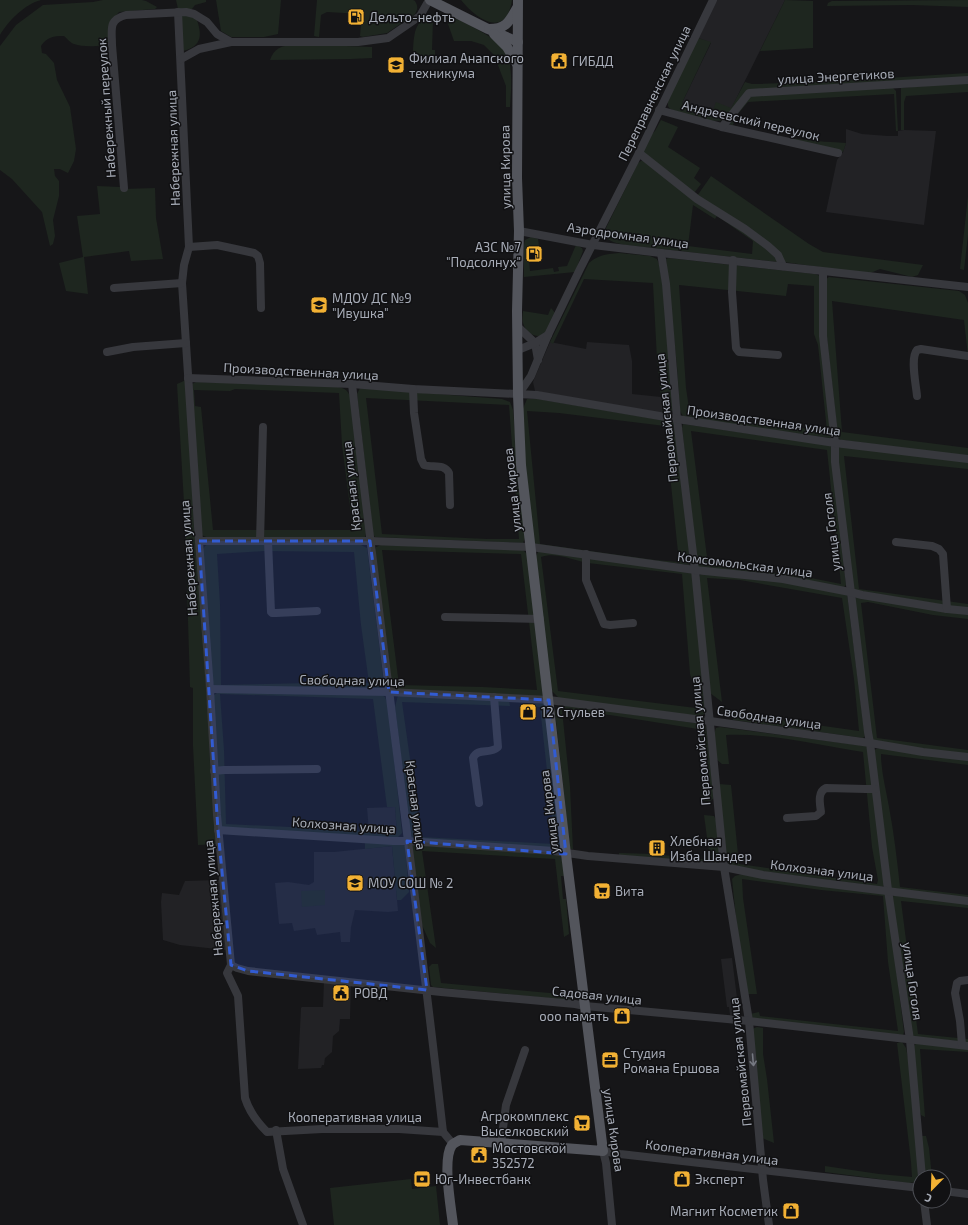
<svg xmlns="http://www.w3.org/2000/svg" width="968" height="1225" font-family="'Exo 2',sans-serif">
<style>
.built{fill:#222225}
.green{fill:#1e261f;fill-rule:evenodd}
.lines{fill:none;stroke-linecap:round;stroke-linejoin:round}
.minor{stroke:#37383d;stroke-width:8}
.major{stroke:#53555c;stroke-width:10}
.oneway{stroke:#757881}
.marked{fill:#325cd3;fill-opacity:0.2;stroke:#325cd3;stroke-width:3;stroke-dasharray:8 5;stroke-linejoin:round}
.labels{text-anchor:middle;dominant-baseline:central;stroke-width:3;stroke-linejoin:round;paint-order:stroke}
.poi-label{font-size:13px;fill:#a8adb8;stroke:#111113;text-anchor:start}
.street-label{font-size:13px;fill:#a8adb8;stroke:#111113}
</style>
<rect width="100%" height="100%" fill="#161618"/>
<g class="built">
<path d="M716 0H785L731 109 712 113 682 103 711 43 698 38Z"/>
<path d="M846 129 862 134 888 136H898V131L904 130 936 131 924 225 826 212 837 160 843 152 846 143Z"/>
<path d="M550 342 586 349 587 342 629 345 632 361V394L661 397 664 401 662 414 535 391 533 382Z"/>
<path d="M395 807 397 833 372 834 371 831H369L367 808Z"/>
<path d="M392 846 398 911 388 912 355 910 351 927 350 942H341L340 932 317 935 315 928 294 931 292 923 279 924 275 883 288 882 309 885 314 882V852H334Z"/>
<path d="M219 880 226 950 180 945 163 940 161 902 162 893 179 895 185 881Z"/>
<path d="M732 958 739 1014 730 1015 729 1007H727L721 959Z"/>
<path d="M324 981 351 983 350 1019H340L339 1031 333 1036 332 1052 325 1058 324 1065H322L321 1068 298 1069 301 1008 302 1007H323Z"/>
</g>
<g class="green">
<path d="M0 0H41C25 4 8 21 0 35Z"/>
<path d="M103 0H142L146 1 157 7 155 9 119 12 113 19 110 41C102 48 84 47 74 44 70 43 67 38 64 36 53 36 47 37 41 46L42 53 46 54 54 63 57 80 70 107 76 149 74 161 68 173 60 169H54L55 176 59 181V196L53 220 55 236 53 244 50 246 42 212 12 179 0 170V46L16 25 43 5 93 2Z"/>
<path d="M176 0H206V2L195 5 192 9H178Z"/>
<path d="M216 0H281L278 34 264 37H231L221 31Z"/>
<path d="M317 0H413L415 1C418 6 418 9 415 14L387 33 363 37 360 36 362 14 327 12 321 15 319 37 314 36Z"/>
<path d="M461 0H512C506 39 477 20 461 0Z"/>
<path d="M785 0 813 1V48L760 51Z"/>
<path d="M968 0V7L912 5 827 6 828 3 832 1Z"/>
<path d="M187 13 196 17C202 34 203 46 183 51L181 17Z"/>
<path d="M435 14 436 17 433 19 432 50H435V58H413C413 49 413 32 418 25 421 19 429 17 435 14Z"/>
<path d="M454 18C465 22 497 39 504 49 514 62 511 92 510 107H506V86L494 55 484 45 471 41H454L448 24 449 19Z"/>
<path d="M698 38 711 42 682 103 712 113 716 102 731 108 745 82 752 84 821 82 968 73V77L755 90C747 98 733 115 722 120 711 124 682 113 670 109L668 106V100Z"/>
<path d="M293 44 372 47V58L351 59 270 60C274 48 282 46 293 44Z"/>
<path d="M968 82V92L906 96 904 102V130H901V88Z"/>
<path d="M885 88H893L896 91 898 131H896L894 94 748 102 737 115 733 125C769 138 808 141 846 143L843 152 734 127 729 124 751 96Z"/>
<path d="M661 120 678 127 668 147 700 168 694 178 701 184 694 193 643 152 652 134 655 131Z"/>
<path d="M641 161H646L768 247 778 262 625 245C616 243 604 242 605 230L638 163ZM693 205 715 219 717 216 753 241 752 254 688 246Z"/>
<path d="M711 176 809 244 823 252 923 265 918 275 912 277 880 269 868 274 784 262 697 196Z"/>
<path d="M97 186 120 187 123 189 155 188 156 218 163 259 131 261 129 251 84 257 88 294 66 291 59 263 83 257 77 216 100 214Z"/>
<path d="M968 196V235L964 270 960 269Z"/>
<path d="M531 237 538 239 539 246 528 247 530 271 553 268 554 272 559 271 558 267 567 266 576 245 582 248 583 251 575 272 524 277V245L525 240Z"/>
<path d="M619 253 650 256 657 259 659 264 664 292 674 410 668 413 662 414 664 401 661 397 657 359 653 283 584 279 553 344 550 342 589 263C598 255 607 254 619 253Z"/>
<path d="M669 258 815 274 820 276 833 433 830 438 690 419 683 416 680 411 677 367 666 259ZM788 284 814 286V334L818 345 827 431 690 415 686 388 679 285 786 296Z"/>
<path d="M829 277 950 290 959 291 965 295 968 303V356L964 320 832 301 842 432 968 448V456L841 440 838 437 826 330 825 280Z"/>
<path d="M551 308 556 314C554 319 551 328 548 332 539 341 526 334 523 323 522 320 523 314 523 311L548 315Z"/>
<path d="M186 380 209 732 210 763 217 844 198 845 193 746V688L190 687 185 520 177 384Z"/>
<path d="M196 382 333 386C343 388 347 388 351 398L366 533 365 537 361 539 350 540C323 539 296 537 269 537 252 537 217 544 202 535L192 384ZM235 389 339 393 342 445 353 530H213L201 407 195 406 194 390 230 391Z"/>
<path d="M360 388 502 399 510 402 513 410 525 538 523 543 375 537 373 534 357 394ZM366 398 509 405 519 539H487L382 534Z"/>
<path d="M527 399H538L673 422 675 425 691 562 689 565 534 545 523 439 522 411ZM527 411 559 413 665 426 679 562 655 560 540 544Z"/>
<path d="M683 424 828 445 832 447 846 585 843 588 698 567 682 428ZM691 431 827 450 841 584 806 577 708 565Z"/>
<path d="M844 446 968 461V469L844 456 859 589 968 604V609L853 590 837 450 838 448Z"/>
<path d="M279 543 335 545H361L367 548 384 684 382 687 376 689 221 687 214 685 211 680 202 551 205 546 208 544ZM264 551 354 552 361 625 369 683H311L221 685 220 604 217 554Z"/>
<path d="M381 545 523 550 529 556 544 695 540 697 395 690 392 687 375 551 376 547ZM382 550 521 554 537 690 483 687 399 685Z"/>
<path d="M538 552H545L582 557 583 562C571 559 554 552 541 557L558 691 696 708 694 686 690 674 682 574 588 563 589 560 592 558 688 572 692 574 706 712 703 715 699 716 560 699 551 690 536 556Z"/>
<path d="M704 573 741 575 847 593 865 736 863 738 733 720V714L746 715 859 731 854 679 842 598 740 580 707 578 722 702 710 693 699 577 700 575Z"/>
<path d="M857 597 968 612V619L933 615 868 602 861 603 877 738 968 750V755L872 741 854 598Z"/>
<path d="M218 692 381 694 385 697 388 704 402 833 398 837 386 838 220 827 213 696ZM220 694 373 699 387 807H395L397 833 372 834 371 831 226 824 224 750Z"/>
<path d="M398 695 509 701 510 706 402 702 421 837 554 844V835L540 707 528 706V703L545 704 562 849 411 840 395 707Z"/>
<path d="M562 705 702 724 706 726 714 798 710 801H702L698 729 610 715 562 710 570 787 573 849H570L555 711 557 707Z"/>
<path d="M720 727 866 746 868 749 885 884 882 887 730 867 727 861 719 784 731 785 739 864 877 884 878 880 872 847 863 752C818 745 771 733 726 735L729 764H722L716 759 714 734 716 728Z"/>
<path d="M880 748 968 759V765L881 754C881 772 886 789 889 807 894 833 897 860 900 887L968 895V898L890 889 874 751 876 749Z"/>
<path d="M704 815 714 816 716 820 720 861 717 864 619 855V853L654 854 710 860Z"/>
<path d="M365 842 402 844 405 846 409 892 401 900H397L392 846 365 849Z"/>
<path d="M411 845 561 855 565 876H561L563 899H566L569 934 564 937 555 859 422 851 436 948 430 943 422 925Z"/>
<path d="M742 874 887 894 904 1032 903 1035 756 1020 751 1016 750 1014 759 1012 760 1016 898 1031 888 962 883 896 821 890 742 879 743 898 757 994H747L738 937 732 879 735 876Z"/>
<path d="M325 890V905L302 907 301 891Z"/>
<path d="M897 894 968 903V908L901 901 918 1034 968 1039V1042L914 1037 912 1034 892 897Z"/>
<path d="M432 964H438L441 983 572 995V993H575L574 999 569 1000 433 987 431 985 429 967Z"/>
<path d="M757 1027 763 1028V1054L767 1079 774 1143 762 1138 752 1029Z"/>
<path d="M902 1042 906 1048 910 1068 919 1177 916 1182 909 1183 825 1172V1166L879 1174 912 1177 911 1162 897 1043Z"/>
<path d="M917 1042 968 1048V1052L920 1049 925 1117 921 1115 917 1101 914 1046Z"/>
<path d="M920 1136H926L929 1148 932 1177H924Z"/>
<path d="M411 1179 412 1189 436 1186 440 1225H334L330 1188Z"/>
</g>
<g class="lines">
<g class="minor">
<path d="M178 12 189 247 184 265 182 283 199 541 210 689 217 815 231 965 227 973 238 996 245 1098C249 1111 257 1122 267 1132L322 1129H399L443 1132"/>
<path d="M181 59 199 49 231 42"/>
<path d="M659 110 722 127 838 153"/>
<path d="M722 127 749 93 968 80"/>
<path d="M639 153 697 199 745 229 768 246 778 255 783 266"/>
<path d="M124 188 112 45C112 29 108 20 126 15L186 12 194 14 207 22 217 34 231 42H358L388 38 420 16 429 0"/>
<path d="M519 231 593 245 661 253 968 287"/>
<path d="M189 247 217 245 254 253 258 256 260 263 261 308"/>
<path d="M661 253 666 284 677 419 695 570 724 867 749 1021 763 1180 769 1225"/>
<path d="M733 260 732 292 736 348 739 352 778 355"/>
<path d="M823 272V336L835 443V462L868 732 870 743 888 890 910 1040 922 1177"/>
<path d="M114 288 182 283"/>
<path d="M518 327 535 343 538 360"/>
<path d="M518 350 535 343 548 335"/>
<path d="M107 352 133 347 186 343"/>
<path d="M188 378 352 384 413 389 537 395 677 419 835 443 968 459"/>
<path d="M352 384C380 633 415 882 443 1132L453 1144"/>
<path d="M413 389 414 413 421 459 424 465C433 468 444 463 449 473L450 505"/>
<path d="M518 395 531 376 548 335 580 269 639 153 713 0"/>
<path d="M917 396C916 384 910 358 917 350L921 349 968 356"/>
<path d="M199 541H370L531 547 695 570 783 579 850 592 862 595 947 609 968 611"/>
<path d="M260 541 263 427"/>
<path d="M268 541 271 612 272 613H276L317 611"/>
<path d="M896 542 932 546 939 549 943 554 947 609"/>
<path d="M586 554V580L604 624 610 625 633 623"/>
<path d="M445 617 540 619"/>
<path d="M210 689 389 692 549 700 710 721 870 743 923 752 968 757"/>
<path d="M214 771 224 770 317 769"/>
<path d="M479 803 473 758C478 747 490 755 498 747L494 697"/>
<path d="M787 818 816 816 821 812C820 804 817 792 826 788L866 789H875"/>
<path d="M218 830 393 841H407L554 851 588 856 724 867 763 875 822 883 968 901"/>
<path d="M231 965 237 968 248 971 441 992 575 1004 585 1006 749 1021 968 1046"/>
<path d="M962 1045 960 1021 955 993 957 983 960 981 968 980"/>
<path d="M276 1130 283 1169 303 1225"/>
<path d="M501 1143 506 1105 525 1050"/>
<path d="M944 1191 968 1194"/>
<path d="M924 1201 927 1225"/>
<path d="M612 1225 606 1163 603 1151 620 1154 920 1188"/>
</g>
<g class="major">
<path d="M430 0 488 29 518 42"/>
<path d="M489 29C506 29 509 22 517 8"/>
<path d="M494 34 507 47 517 64"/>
<path d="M453 1225C451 1207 442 1159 452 1145 454 1143 458 1141 460 1140L603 1151 566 854 521 465 518 395 517 311 519 231 517 178 518 0"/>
</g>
</g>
<defs><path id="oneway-shaft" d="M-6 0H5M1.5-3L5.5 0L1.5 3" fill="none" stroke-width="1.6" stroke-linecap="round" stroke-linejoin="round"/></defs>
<use class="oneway" href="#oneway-shaft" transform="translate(753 1060) rotate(85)"/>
<path class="marked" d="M199 541H370L389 692 549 700 566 854 407 841 427 990 248 971 231 965 218 830Z"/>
<defs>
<g id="fuel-square" transform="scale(0.9)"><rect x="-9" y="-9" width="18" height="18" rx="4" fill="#f2b134" stroke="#111113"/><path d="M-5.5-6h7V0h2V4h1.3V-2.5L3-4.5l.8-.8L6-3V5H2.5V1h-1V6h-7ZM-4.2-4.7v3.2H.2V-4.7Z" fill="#111"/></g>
<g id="civic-square" transform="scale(0.9)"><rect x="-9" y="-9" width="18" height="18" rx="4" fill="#f2b134" stroke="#111113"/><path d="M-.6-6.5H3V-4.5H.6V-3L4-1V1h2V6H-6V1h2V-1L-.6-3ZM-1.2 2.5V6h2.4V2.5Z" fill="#111"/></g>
<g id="university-square" transform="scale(0.9)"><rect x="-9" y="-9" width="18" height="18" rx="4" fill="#f2b134" stroke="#111113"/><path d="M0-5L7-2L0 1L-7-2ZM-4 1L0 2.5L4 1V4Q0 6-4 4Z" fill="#111"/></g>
<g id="school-square" transform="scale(0.9)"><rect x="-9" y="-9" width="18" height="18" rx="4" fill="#f2b134" stroke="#111113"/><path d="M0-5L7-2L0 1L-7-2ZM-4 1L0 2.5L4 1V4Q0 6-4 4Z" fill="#111"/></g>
<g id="shop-square" transform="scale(0.9)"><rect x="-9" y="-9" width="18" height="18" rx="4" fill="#f2b134" stroke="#111113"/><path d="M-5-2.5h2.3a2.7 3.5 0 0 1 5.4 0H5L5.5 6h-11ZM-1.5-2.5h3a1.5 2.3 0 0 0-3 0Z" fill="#111"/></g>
<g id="building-square" transform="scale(0.9)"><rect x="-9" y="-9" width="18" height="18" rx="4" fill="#f2b134" stroke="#111113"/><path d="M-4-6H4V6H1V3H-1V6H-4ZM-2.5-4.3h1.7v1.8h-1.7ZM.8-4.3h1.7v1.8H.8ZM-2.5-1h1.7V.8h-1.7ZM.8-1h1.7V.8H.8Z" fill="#111"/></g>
<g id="supermarket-square" transform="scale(0.9)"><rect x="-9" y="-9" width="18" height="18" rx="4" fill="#f2b134" stroke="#111113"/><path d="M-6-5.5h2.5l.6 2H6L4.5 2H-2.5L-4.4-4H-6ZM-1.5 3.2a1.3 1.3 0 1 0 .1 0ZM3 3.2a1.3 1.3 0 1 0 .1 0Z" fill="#111"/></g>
<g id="office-square" transform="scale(0.9)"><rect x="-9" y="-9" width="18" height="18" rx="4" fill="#f2b134" stroke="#111113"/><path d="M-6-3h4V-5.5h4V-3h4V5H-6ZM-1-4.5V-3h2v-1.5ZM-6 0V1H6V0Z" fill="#111"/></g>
<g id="bank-square" transform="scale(0.9)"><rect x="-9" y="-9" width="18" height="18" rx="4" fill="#f2b134" stroke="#111113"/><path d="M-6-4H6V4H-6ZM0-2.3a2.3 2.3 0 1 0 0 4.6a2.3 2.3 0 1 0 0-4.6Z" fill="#111"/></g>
</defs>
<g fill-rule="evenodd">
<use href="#fuel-square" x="356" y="17"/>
<use href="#civic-square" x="559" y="61"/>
<use href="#university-square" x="396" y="65"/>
<use href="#fuel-square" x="534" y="254"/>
<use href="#school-square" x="319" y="305"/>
<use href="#shop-square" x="528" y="712"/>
<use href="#building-square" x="657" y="848"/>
<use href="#school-square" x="355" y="883"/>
<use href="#supermarket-square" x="602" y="891"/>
<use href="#civic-square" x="341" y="993"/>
<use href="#shop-square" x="622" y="1016"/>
<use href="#office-square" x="610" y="1060"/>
<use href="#supermarket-square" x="582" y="1123"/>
<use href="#civic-square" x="479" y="1155"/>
<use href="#bank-square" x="422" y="1179"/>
<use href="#shop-square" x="682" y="1179"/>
<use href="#shop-square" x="791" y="1211"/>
</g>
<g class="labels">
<g class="poi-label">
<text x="369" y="17">Дельто-нефть</text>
<text x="409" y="58">Филиал Анапского<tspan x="409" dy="15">техникума</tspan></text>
<text x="572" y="61">ГИБДД</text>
<text x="521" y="247" text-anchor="end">АЗС №7<tspan x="521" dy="15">"Подсолнух"</tspan></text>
<text x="332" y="298">МДОУ ДС №9<tspan x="332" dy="15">"Ивушка"</tspan></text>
<text x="541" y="712">12 Стульев</text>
<text x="670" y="841">Хлебная<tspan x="670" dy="15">Изба Шандер</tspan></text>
<text x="368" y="883">МОУ СОШ № 2</text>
<text x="615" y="891">Вита</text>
<text x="354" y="993">РОВД</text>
<text x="609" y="1016" text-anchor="end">ооо память</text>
<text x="623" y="1053">Студия<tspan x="623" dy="15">Романа Ершова</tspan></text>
<text x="569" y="1116" text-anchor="end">Агрокомплекс<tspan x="569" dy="15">Выселковский</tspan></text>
<text x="492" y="1148">Мостовской<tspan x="492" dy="15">352572</tspan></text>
<text x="435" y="1179">Юг-Инвестбанк</text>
<text x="695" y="1179">Эксперт</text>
<text x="778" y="1211" text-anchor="end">Магнит Косметик</text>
</g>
<g class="street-label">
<text transform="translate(836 76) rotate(-3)">улица Энергетиков</text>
<text transform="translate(654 93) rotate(-64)">Переправненская улица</text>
<text transform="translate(106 108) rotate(-94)">Набережный переулок</text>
<text transform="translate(751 120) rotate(13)">Андреевский переулок</text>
<text transform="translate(173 148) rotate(-92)">Набережная улица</text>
<text transform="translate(505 167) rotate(-91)">улица Кирова</text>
<text transform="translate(628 235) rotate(8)">Аэродромная улица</text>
<text transform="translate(301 371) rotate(3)">Производственная улица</text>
<text transform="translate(666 418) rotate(-96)">Первомайская улица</text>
<text transform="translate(764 420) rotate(8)">Производственная улица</text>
<text transform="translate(351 486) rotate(-96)">Красная улица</text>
<text transform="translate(512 490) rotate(-96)">улица Кирова</text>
<text transform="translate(831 532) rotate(-97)">улица Гоголя</text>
<text transform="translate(188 558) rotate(-94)">Набережная улица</text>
<text transform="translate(745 564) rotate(7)">Комсомольская улица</text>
<text transform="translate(352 680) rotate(1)">Свободная улица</text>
<text transform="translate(769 717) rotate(8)">Свободная улица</text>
<text transform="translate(700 741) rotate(-95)">Первомайская улица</text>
<text transform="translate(416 805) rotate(83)">Красная улица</text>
<text transform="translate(549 812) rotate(-97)">улица Кирова</text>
<text transform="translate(344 825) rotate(4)">Колхозная улица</text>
<text transform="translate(822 870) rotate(7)">Колхозная улица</text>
<text transform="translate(213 898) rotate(-95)">Набережная улица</text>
<text transform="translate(913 981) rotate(82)">улица Гоголя</text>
<text transform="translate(597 995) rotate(6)">Садовая улица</text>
<text transform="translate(740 1062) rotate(-96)">Первомайская улица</text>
<text x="355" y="1117">Кооперативная улица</text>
<text transform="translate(614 1130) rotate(82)">улица Кирова</text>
<text transform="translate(712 1152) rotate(7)">Кооперативная улица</text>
</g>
</g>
<g transform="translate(932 1189) rotate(203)"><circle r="19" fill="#111113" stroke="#4d4f55"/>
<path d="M0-3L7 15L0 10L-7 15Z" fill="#f2b134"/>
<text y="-6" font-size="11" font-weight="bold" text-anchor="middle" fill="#a8adb8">С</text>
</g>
</svg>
